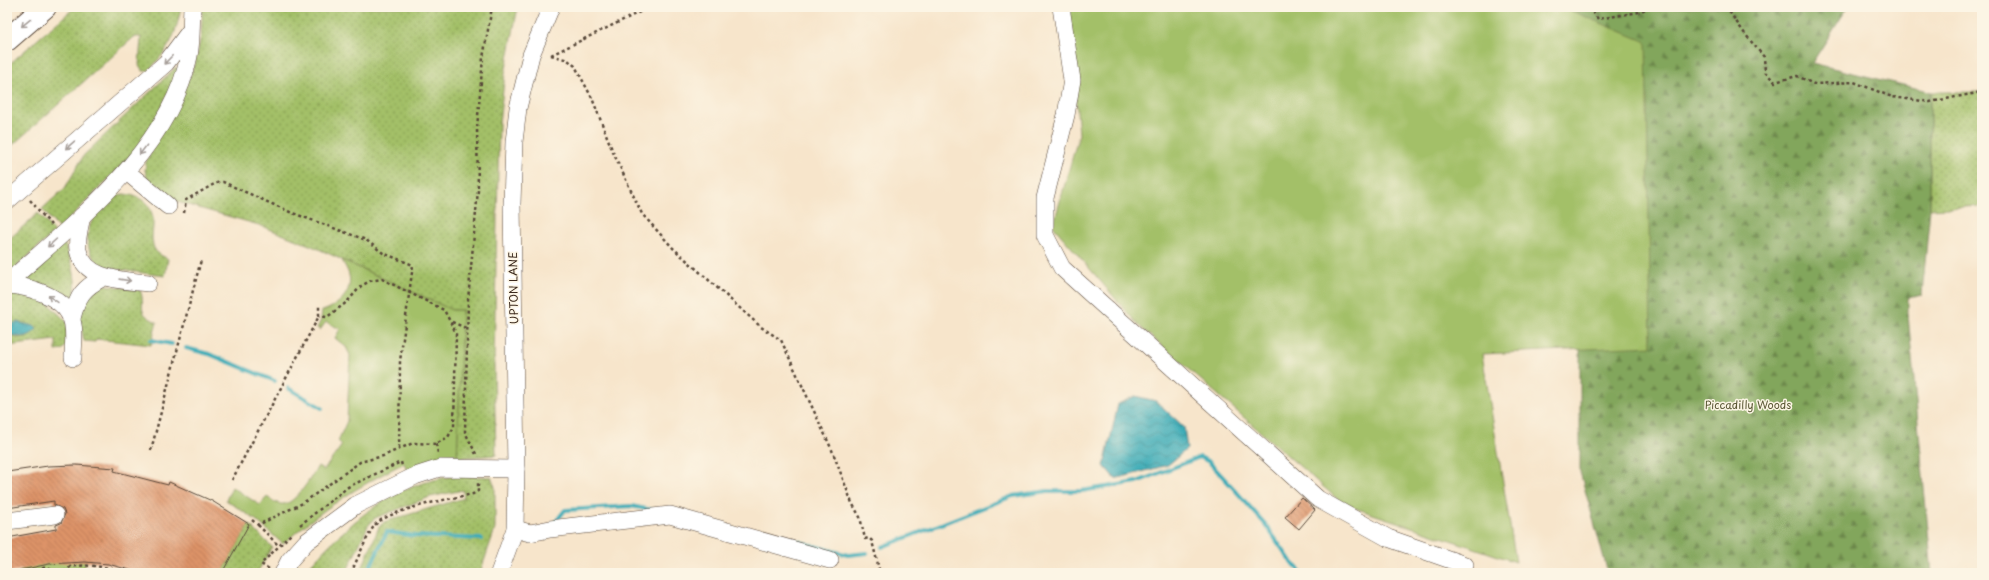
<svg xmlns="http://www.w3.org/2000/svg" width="1989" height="580" font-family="'Playpen Sans',sans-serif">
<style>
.grass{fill:url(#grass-dots);stroke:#6f7542}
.forest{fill:url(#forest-firs);stroke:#5e683d}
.park{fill:#a3c067;stroke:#6f7542}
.water{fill:url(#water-waves);stroke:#3c6b6a}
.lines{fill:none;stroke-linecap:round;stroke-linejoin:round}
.stream{stroke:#3cacb7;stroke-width:4}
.building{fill:url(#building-back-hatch)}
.minor-casing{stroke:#574638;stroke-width:18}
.highway-casing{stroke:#574638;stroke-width:24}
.path{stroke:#574638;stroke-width:2.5;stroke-dasharray:3 3;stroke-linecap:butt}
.minor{stroke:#fff;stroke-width:17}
.highway{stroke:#fff;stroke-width:22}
.oneway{stroke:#a79f9a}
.labels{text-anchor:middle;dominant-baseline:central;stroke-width:3;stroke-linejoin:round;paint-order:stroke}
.street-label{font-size:11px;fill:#3b2a1e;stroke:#fcf5e5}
.park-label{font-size:11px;fill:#5a5734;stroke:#fcf5e5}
</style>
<defs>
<pattern id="grass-dots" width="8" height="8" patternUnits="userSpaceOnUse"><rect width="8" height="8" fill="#a3c067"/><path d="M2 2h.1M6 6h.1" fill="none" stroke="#869c54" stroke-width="1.8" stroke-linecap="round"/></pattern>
<pattern id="forest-firs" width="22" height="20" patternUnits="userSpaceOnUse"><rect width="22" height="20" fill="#82a65c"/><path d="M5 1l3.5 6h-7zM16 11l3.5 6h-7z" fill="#6c874b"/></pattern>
<pattern id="water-waves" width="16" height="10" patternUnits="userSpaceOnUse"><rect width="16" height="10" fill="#3cacb7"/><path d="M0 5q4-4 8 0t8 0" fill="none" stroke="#348c94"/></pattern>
<pattern id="building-back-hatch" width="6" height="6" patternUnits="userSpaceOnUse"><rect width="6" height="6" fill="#dd9367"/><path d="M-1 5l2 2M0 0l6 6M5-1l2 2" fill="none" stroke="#b47854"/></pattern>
</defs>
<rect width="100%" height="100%" fill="#fcf5e5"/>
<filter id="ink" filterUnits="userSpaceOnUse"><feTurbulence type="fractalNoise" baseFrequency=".025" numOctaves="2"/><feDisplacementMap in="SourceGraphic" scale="8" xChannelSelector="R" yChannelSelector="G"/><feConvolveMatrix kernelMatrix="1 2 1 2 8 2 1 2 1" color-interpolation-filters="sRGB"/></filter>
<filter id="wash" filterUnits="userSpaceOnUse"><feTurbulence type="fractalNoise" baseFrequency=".012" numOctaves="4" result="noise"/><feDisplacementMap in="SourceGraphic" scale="16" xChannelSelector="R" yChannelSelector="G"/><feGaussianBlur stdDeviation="0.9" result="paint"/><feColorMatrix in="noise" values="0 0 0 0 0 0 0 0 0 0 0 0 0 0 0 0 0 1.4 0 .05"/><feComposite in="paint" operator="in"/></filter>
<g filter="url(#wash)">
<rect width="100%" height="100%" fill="#f7e5cb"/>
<g class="grass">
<path d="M75 7H181C175 38 170 48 148 71H143L139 65 141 37H134L7 150V66Z"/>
<path d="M202 7H518L505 74 499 123 494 364 496 455 457 458 462 310H452L312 246 259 225 174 201 147 178 145 170 146 162C170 106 205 73 202 7Z"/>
<path d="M175 68H178V72L157 117 133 154 59 229 42 209 65 188 84 155Z"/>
<path d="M1932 92H1982V206L1930 209V102Z"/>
<path d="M123 194C139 195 152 203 153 220 154 229 150 238 154 248 157 254 163 256 168 259L165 276 107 268C70 251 92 201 123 194Z"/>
<path d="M38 213 55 232 7 275V241Z"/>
<path d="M64 243C73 264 79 284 73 307L22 283 26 276Z"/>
<path d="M99 284 140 290C147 307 134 312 157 322L151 345 96 339 95 342 84 341 79 317V309Z"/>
<path d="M14 292 48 303 67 322 66 346 62 350 56 351V340L7 346V333L18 338 28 336 34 326 17 322 7 326V294Z"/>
<path d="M457 476 491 477 495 487V529L480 573H360L379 527 384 522 464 498 463 490 430 497 375 518 368 526 346 573H290L296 564 306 570C348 523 392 483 457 476Z"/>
<path d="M249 524 272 547 257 573H222Z"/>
</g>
<path class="forest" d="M1478 7H1848L1812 63 1932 92 1930 102V209L1922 295 1908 298V315L1932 573H1608L1580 472V272Z"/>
<g class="park">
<path d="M1068 7H1562L1646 42 1651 346 1482 354 1516 562 1343 504 1138 325 1053 226 1079 134Z"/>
<path d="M342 260 452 310H462L457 462 412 470 411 468 407 470 404 463C359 486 320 510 283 544L256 520 226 500 232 487 260 505 267 497C272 500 278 505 284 504 296 503 312 476 318 466L324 470 342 445 338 441 347 421 350 355 346 347 335 338 340 329 326 322 320 330 317 328 321 320 322 311C337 307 353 293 349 275 348 270 344 265 342 260Z"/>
<path d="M70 562H85V569H88L87 573H19C27 564 58 563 70 562Z"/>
</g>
<g class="water">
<path d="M17 322 34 326 37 329C28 339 18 338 7 333V326Z"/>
<path d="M1135 396 1156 401 1184 427 1187 449 1168 465 1115 479 1104 466 1118 404Z"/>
</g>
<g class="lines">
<g class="stream">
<path d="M151 340 172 344"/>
<path d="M186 348 209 354 275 381"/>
<path d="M288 388 322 408"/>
<path d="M554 524 565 510 631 506 652 510"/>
<path d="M759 531 848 555 867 553"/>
<path d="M882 547 1013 496 1048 491H1081L1137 482 1200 457 1209 462 1235 490 1265 524 1292 563 1302 573"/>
<path d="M367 573 387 532 416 536 482 539"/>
</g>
</g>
<g id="blocks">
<g class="building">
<path d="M76 465 115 468 114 471 168 485 169 482 212 501 249 524 222 573H141L108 564 85 562 49 564 7 573V538L56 529V525L61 523 65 514 63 509 54 505V501L7 508V472L48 466Z"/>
<path d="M1302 498 1315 510 1299 529 1285 517Z"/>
</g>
</g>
</g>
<g filter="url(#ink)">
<use href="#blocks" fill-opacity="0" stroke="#574638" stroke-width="1"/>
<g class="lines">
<g class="minor-casing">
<g id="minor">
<path d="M1061 7 1072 80 1066 115 1045 198V235L1062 268 1318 499 1388 538 1465 565"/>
<path d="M127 172 168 206"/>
<path d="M7 201 166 63 190 31"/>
<path d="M82 216C80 227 76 239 78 250 85 281 123 280 148 283"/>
<path d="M7 283C75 222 170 150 189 56 192 40 191 23 192 7"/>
<path d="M7 285C28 286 63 296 71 318 76 329 73 346 73 358"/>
<path d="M72 318C78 295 83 288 104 277"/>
<path d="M7 521 55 515"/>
<path d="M515 529 530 533 550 529 670 515 830 560"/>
<path d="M283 573 289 561 306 542 356 505 415 476 440 468 516 469"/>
<path d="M499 573 515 529 516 469 512 204 514 142 518 108 531 55 551 7"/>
</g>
</g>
<g class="highway-casing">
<path id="highway" d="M7 40 45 7"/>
</g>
<g class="path">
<path d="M1589 7 1598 19 1639 12 1650 7"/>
<path d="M1726 7 1745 34 1764 57 1765 72 1775 82 1797 76 1814 84 1854 82 1892 97 1930 102 1982 92"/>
<path d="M551 55 568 60 575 66 592 98 613 152 642 214 673 248 761 327 781 340 832 450 852 503 860 517 865 539 869 538 872 541 880 573"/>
<path d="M551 55 650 7"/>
<path d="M30 200 51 225"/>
<path d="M184 213 186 200 216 183 223 182 290 212 366 240 383 253 413 265 400 361 399 450"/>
<path d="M452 322 468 329"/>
<path d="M7 362 12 364"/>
<path d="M436 444 438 453"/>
<path d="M151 450 201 260"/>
<path d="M476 454 465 432 468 300 478 190 477 128 483 58 492 7"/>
<path d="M232 480 319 316V305"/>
<path d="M252 520 258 525 303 503 360 462 383 456 413 443 436 444 448 437 454 427 456 333 444 310 382 279 370 281 361 286 347 302 327 317 319 316"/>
<path d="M258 525 278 545"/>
<path d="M300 525 348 487 401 462 402 466"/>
<path d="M269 569 261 564 292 533"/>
<path d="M52 572 66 571"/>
<path d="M38 573C42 566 49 566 53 573"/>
<path d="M65 573 70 567C90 563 110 568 129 573"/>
<path d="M351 573C358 558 365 540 374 526 386 510 453 498 473 494L478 491V482"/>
</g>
<use href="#minor" class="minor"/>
<use href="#highway" class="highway"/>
</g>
<defs><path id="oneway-shaft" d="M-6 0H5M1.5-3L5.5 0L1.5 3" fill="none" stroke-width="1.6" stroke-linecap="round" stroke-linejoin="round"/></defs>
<g class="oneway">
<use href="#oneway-shaft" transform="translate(26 23) rotate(140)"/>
<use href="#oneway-shaft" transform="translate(168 60) rotate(134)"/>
<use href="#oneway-shaft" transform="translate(70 145) rotate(139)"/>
<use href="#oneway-shaft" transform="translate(143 150) rotate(127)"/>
<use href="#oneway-shaft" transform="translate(52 243) rotate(138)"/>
<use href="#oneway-shaft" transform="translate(125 280) rotate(8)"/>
<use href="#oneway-shaft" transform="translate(53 299) rotate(-145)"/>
</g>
</g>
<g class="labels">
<g class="street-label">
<text transform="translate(513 288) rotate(-91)">UPTON LANE</text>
</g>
<g class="park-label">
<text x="1748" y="404">Piccadilly Woods</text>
</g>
</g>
<rect width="1989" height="580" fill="none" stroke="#fcf5e5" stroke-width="24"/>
</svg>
